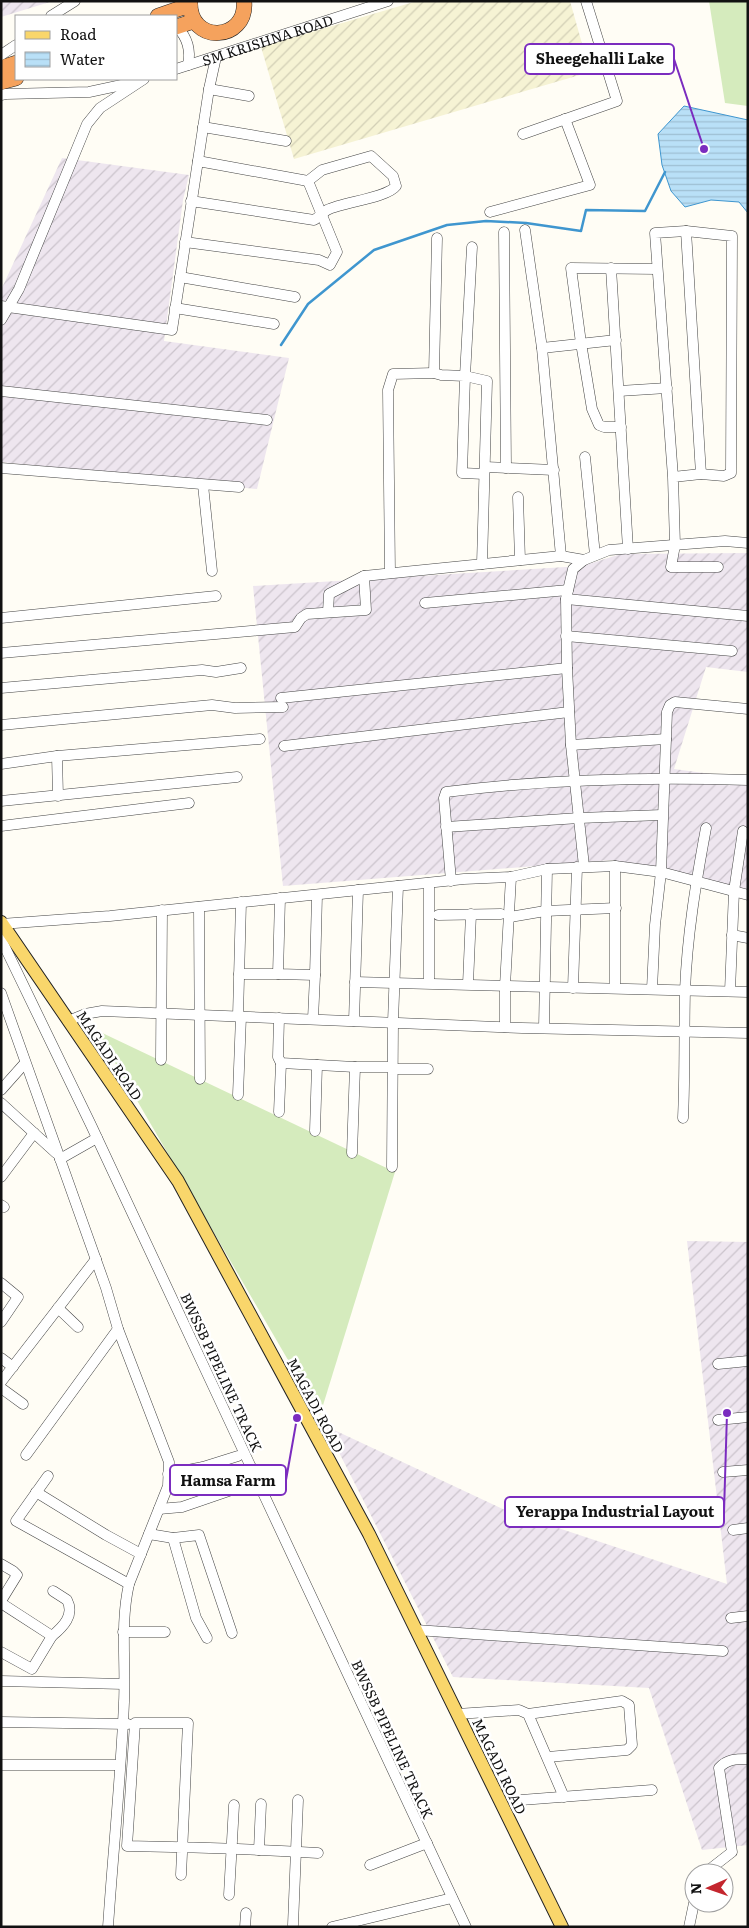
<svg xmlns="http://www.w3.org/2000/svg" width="749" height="1928" font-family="Literata,serif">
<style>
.industrial{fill:url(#industrial-furrows)}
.farmland{fill:url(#farmland-furrows)}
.grass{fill:#d5ebbd}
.water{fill:url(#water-rules);stroke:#3f96cf}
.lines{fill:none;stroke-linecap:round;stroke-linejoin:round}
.stream{stroke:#3f96cf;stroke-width:2.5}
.minor-casing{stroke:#444;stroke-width:11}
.major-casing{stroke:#222;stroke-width:14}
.highway-casing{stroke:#222;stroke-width:16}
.minor{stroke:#fff;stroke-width:10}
.major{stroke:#f9d66b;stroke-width:12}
.highway{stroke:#f5a25d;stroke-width:15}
.labels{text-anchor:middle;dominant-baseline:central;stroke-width:5;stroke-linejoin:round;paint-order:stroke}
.street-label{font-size:14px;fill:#111;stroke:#fff}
.leader{fill:none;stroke:#7b2cbf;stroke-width:2}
.callout-dot{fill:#7b2cbf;stroke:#fff;stroke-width:2}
.callout{fill:#fff;stroke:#7b2cbf;stroke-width:2}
.callout-label{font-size:15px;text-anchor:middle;font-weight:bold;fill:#111}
</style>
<defs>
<pattern id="industrial-furrows" width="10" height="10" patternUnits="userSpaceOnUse" patternTransform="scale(1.25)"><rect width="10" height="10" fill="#eee6ef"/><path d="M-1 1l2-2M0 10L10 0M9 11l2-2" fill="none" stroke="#cbc4cc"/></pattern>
<pattern id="farmland-furrows" width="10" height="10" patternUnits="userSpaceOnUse" patternTransform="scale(1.25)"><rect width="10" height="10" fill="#f6f3d4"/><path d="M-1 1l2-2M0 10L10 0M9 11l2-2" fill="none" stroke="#d2cfb5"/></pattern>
<pattern id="water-rules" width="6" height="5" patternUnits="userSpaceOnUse" patternTransform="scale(1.25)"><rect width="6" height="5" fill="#b9e0f7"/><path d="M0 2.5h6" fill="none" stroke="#9ebfd3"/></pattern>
</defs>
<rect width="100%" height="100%" fill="#fffdf5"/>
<g class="industrial">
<path d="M1 1H53L1 17Z"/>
<path d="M62 158 189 175 183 200 164 341 289 358 257 489 1 462V290Z"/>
<path d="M748 553V672L706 667 674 769 748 779V891L612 860 283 886 253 586 582 566 621 554Z"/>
<path d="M687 1241 748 1242V1845L702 1850 649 1688 453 1677 320 1415 332 1429 507 1511 727 1584Z"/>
</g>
<path class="farmland" d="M417 1H570L590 72 294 159 261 47Z"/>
<g class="grass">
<path d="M709 1H748V106L725 103Z"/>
<path d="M96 1030 395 1172 320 1415Z"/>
</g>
<path class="water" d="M684 106 748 120V213L739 202 711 200 685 207 671 191 662 165 658 134Z"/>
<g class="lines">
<path class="stream" d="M281 345 308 304 374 250 447 225 486 221 526 223 581 231 586 210 645 211 665 172"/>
<g class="minor-casing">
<g id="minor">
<path d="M51 16 75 1"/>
<path d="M177 27C188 38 191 50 188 65"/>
<path d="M1 55 16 45"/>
<path id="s1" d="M176 69 388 1"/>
<path d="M209 89 249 96"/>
<path d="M1 95 6 94 89 92 131 83"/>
<path d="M203 127 286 141"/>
<path d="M523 134 617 101 586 1"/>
<path d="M191 201 314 220C319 217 323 213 327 210 343 202 387 198 396 186L393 176 371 156 322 170 308 181 198 161"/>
<path d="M490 212 590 185 565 119"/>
<path d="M525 230 542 348 561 556"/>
<path d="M686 231 701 474"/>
<path d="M504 232 506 468"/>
<path d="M185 242 319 260 330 265 337 252 308 181"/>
<path d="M472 247 465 376 487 381 482 564"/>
<path d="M611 268 628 549"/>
<path d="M180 277 295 297"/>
<path d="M1 306 172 330 209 89 216 57"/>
<path d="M175 308 274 324"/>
<path d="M1 320 19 289 87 124 100 108 144 79"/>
<path d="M542 348 616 340"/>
<path d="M434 373 437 238"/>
<path d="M1 391 267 420"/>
<path d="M619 391 667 388"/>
<path d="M621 427H604L599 425 592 409 581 343 571 268 657 269"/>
<path d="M585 457 595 555"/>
<path d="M485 467 554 470"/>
<path d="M1 468 239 487"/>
<path d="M673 477 701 474 724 476 731 473 732 236 686 231 655 233 673 477 675 545 671 567H718"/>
<path d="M203 485 212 571"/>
<path d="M518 497 520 560"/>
<path d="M390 573 388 390 393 374 434 373 441 375 465 376 462 473 484 474"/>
<path d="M566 599 748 616"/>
<path d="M425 603 568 590"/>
<path d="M328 612 329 594 364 576 561 556 584 560"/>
<path d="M1 618 216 596"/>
<path d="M566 636 732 651"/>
<path d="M1 653 295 627 301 618 307 614 366 610 364 576"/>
<path d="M1 688 202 670 216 672 241 668"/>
<path d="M281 698 567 668"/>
<path d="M1 725 212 705 235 708 283 707"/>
<path d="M571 745 666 739"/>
<path d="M284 746 569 712"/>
<path d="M57 756 58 796"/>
<path d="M1 764 57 756 260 739"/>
<path d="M1 801 237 777"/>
<path d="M1 826 189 803"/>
<path d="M446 827 579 818 662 815"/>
<path d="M584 866 571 745 567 668 566 599 573 569 584 560 609 550 725 541 748 543"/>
<path d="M451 881 444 798 446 792C546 779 647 777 748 780"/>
<path d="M280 898 278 974 315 975 317 895"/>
<path d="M199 907 200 1079"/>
<path d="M438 915 501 914"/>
<path d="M510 917 545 911 616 908"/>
<path d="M1 924 110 916 464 879 511 877 547 869 615 866 661 872 748 895"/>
<path d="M732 935 748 938"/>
<path d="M1 939 91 1125 466 1927"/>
<path d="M239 974H278"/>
<path d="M355 982 748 992"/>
<path d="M429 983V883"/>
<path d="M468 984 471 914"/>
<path d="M573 988 577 867"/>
<path d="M615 988V866"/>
<path d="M652 989 655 925 661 872 667 712 670 705 675 702 748 709"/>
<path d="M730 991 734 891 743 831"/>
<path d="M1 993 106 1288 118 1329 169 1462 168 1486 129 1584C120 1624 126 1663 124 1702 121 1777 113 1852 108 1927"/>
<path d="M238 1016 241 902"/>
<path d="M279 1018 278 1057 281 1063 355 1067H392"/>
<path d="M313 1019 315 975"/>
<path d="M68 1021 85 1014 102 1011 522 1028 748 1033"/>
<path d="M354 1021 358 890"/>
<path d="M505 1027V986L511 877"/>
<path d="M544 1028 547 869"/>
<path d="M161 1060 162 910"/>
<path d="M392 1069H428"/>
<path d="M1 1090 25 1063"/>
<path d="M238 1095 241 1016"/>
<path d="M1 1103 56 1153"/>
<path d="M279 1112 281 1063"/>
<path d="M683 1118C685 1076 684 1034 685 991 687 936 696 882 706 828"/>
<path d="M315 1131 317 1065"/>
<path d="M352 1153 355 1067"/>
<path d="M60 1159 97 1138"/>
<path d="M392 1167 393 1022 398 886"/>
<path d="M1 1177 34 1133"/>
<path d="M1 1205 4 1207"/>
<path d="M1 1283 18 1297 1 1322"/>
<path d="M58 1308 78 1327"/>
<path d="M1 1358 13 1367"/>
<path d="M718 1364 748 1361"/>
<path d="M1 1382 96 1259"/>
<path d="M1 1388 23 1404"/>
<path d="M718 1420 748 1417"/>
<path d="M26 1455 118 1329"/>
<path d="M723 1472 748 1470"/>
<path d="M168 1474 203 1467 238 1456"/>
<path d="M48 1476 16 1521 129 1584"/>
<path d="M36 1492 106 1535 141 1554"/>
<path d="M159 1509 182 1507 249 1484"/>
<path d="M733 1530 748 1528"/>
<path d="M149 1534 173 1538 199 1535 232 1633"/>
<path d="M173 1538 196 1618 207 1638"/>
<path d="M1 1564 13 1571 17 1575 1 1601"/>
<path d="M1 1603 52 1636 32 1669 1 1652"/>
<path d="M731 1618 748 1616"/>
<path d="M416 1630 723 1651"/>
<path d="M123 1632H165"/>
<path d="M52 1636C63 1627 75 1615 67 1600L53 1591"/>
<path d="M1 1681 123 1684"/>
<path d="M457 1714 519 1710 528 1714 564 1797"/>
<path d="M528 1714 622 1701 629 1705 632 1745 627 1750 548 1757"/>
<path d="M1 1722 128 1724"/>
<path d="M1 1765H120"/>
<path d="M521 1800 652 1790"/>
<path d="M259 1850 261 1804"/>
<path d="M370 1865 427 1843"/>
<path d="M705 1873 732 1852 719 1768C727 1759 736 1759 748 1759"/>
<path d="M181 1875 188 1723H135L127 1846C190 1847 254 1849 318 1853"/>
<path d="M229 1895 234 1805"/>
<path d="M293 1925 298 1800"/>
<path d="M245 1927 246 1913"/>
<path d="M332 1927 452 1898"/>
<path d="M689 1927 694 1903"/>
</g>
</g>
<g class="major-casing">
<path id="major" d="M1 922 178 1181 369 1534 562 1927"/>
</g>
<g class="highway-casing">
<g id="highway">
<path d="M190 1C188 45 248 42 244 1"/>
<path d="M158 16 190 5"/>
<path d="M176 27 194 21"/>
<path d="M1 68 16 63"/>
<path d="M1 82 16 78"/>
</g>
</g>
<use href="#minor" class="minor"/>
<use href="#major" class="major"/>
<use href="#highway" class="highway"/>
</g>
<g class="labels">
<g class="street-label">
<text stroke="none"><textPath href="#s1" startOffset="96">SM KRISHNA ROAD</textPath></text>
<text transform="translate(110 1055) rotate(56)">MAGADI ROAD</text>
<text transform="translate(222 1372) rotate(65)">BWSSB PIPELINE TRACK</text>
<text transform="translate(316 1405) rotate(62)">MAGADI ROAD</text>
<text transform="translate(393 1739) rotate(65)">BWSSB PIPELINE TRACK</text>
<text transform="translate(500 1766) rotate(64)">MAGADI ROAD</text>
</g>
</g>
<path class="leader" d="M704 149L674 59M297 1418L286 1480M727 1413L724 1512"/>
<g class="callout-dot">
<circle cx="704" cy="149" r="5"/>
<circle cx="297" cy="1418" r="5"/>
<circle cx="727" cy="1413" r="5"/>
</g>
<g class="callout">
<rect x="525" y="44" width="149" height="30" rx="5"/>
<rect x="170" y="1465" width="116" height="30" rx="5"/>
<rect x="505" y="1497" width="219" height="30" rx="5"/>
</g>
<g class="callout-label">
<text x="600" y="64">Sheegehalli Lake</text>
<text x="228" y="1486">Hamsa Farm</text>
<text x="615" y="1517">Yerappa Industrial Layout</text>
</g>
<rect width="749" height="1928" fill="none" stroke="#111111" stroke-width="5"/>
<rect x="15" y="15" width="162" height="65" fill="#ffffff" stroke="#a0a0a0"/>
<rect x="25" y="31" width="25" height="8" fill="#f9d66b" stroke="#a0a0a0"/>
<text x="60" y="40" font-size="15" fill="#111111">Road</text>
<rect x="25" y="52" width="25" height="15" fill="url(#water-rules)" stroke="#a0a0a0"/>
<text x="60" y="65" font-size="15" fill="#111111">Water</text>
<g transform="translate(709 1888) rotate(268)"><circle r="24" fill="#ffffff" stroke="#a0a0a0"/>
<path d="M0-4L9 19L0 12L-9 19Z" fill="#c4262e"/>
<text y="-8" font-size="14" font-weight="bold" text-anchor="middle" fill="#111111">N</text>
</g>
</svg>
